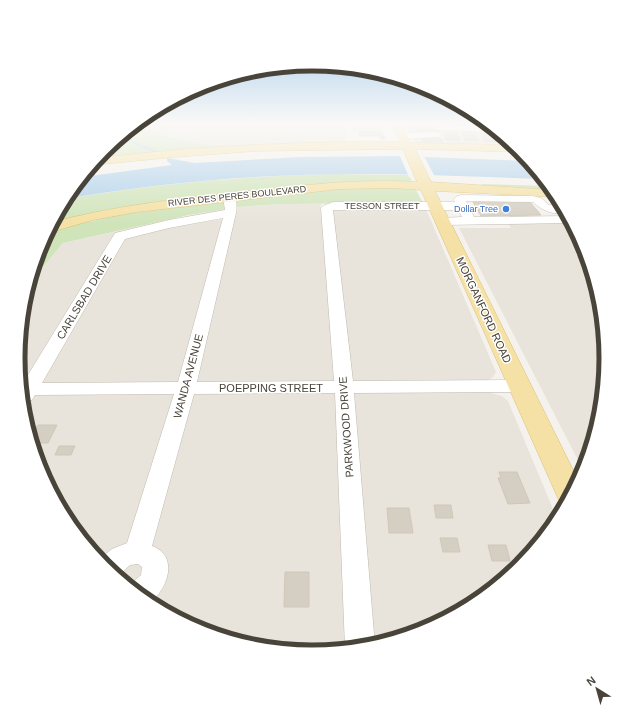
<svg xmlns="http://www.w3.org/2000/svg" width="625" height="717" font-family="Helvetica,sans-serif">
<style>
.residential{fill:#e8e4db}
.green{fill:#d0e4ba}
.parking{fill:#e4e3e0}
.water{fill:#b0d1eb}
.pier{fill:#f5f2ed}
.lines{fill:none;stroke-linecap:round;stroke-linejoin:round}
.stream{stroke:#b0d1eb;stroke-width:2}
.building{fill:#d5cfc3;stroke:#d0c7b7}
.minor-casing{stroke:#c0bab0;stroke-width:1}
.major-casing{stroke:#d9be76;stroke-width:1}
.minor{fill:#fff;fill-rule:evenodd}
.major{fill:#f5e1a5;fill-rule:evenodd}
.shop-dot{fill:#3f7fe0;stroke:#fff;stroke-width:1.5}
.labels{text-anchor:middle;dominant-baseline:central;stroke-width:3;stroke-linejoin:round;paint-order:stroke}
.far-street-label{font-size:9px;fill:#49443a;stroke:#fff}
.far-shop-label{font-size:9px;fill:#366cbe;stroke:#fff;text-anchor:end}
.street-label{font-size:11px;fill:#49443a;stroke:#fff}
.rim{fill:none;stroke:#49443a;stroke-width:5}
</style>
<rect width="100%" height="100%" fill="#f5f2ed"/>
<g class="residential">
<path d="M143 124H345L347 142 221 147 190 142 170 137Z"/>
<path d="M406 124H489L516 147 418 143 415 142Z"/>
<path d="M281 204H321V207L426 209 496 372 493 377 487 381 477 382 20 383 18 358 24 301 28 285 63 243 225 208Z"/>
<path d="M508 223H572L585 246 601 301 607 359 601 416 584 472 459 228H511Z"/>
<path d="M485 391 502 396 508 401 558 521 521 567 476 603 425 631 370 647 312 653 255 647 200 630 149 603 104 567 68 522 40 471 24 416 21 393Z"/>
</g>
<g class="green">
<path d="M136 124H143L170 137 190 142 221 147 98 158 104 150Z"/>
<path d="M334 174 408 175 412 180 408 182C350 180 293 187 236 194 174 200 113 207 53 222L65 199C154 184 244 176 334 174Z"/>
<path d="M482 184 550 186 554 191 481 185Z"/>
<path d="M380 187 416 190 423 203 281 204 236 207 189 215 63 243 28 285 41 246 48 231 124 214 333 189Z"/>
</g>
<path class="parking" d="M351 125H380L382 132H352Z"/>
<path class="water" d="M400 156 530 161 544 179C483 177 422 174 360 174 261 174 163 182 65 199L83 177 172 165 167 161V158L195 163 299 157Z"/>
<path class="pier" d="M399 154H423L435 177H409Z"/>
<g class="lines">
<path class="stream" d="M120 137 154 151"/>
</g>
<g class="building">
<path d="M417 129H435L437 132H419Z"/>
<path d="M444 130 457 131 460 140H446Z"/>
<path d="M462 131H475L478 141 465 140Z"/>
<path d="M480 131 494 132 498 142 484 141Z"/>
<path d="M359 132H382L385 139H381L379 136H360Z"/>
<path d="M422 138H441L443 142H424Z"/>
<path d="M473 202H530L541 215 481 216Z"/>
<path d="M38 425H57L48 443H32L30 438Z"/>
<path d="M59 446H75L71 455H55Z"/>
<path d="M34 449H43L37 461Z"/>
<path d="M499 472H517L530 503 508 504 498 478H501Z"/>
<path d="M434 505H451L453 518H436Z"/>
<path d="M387 508H409L413 533H389Z"/>
<path d="M440 538H457L460 552H443Z"/>
<path d="M488 545H506L510 561H492Z"/>
<path d="M285 572H309V607H284Z"/>
</g>
<g class="lines">
<g class="minor-casing">
<g id="minor">
<path d="M439 125 493 127 498 132 436 130 435 128Z"/>
<path d="M436 132 439 133 440 135 439 137 402 139 398 136 402 133Z"/>
<path d="M229 194 233 195C237 200 237 207 236 213L197 382 334 381 321 208 323 206 333 202H455L453 200 457 196 461 195 533 196 541 198 549 205 563 206 566 211C554 217 542 210 533 202L466 201 474 217 569 216 573 223 443 225 439 224 437 221 439 218 462 217 458 210H333L353 381 520 380 527 382 530 386 527 390 520 392 354 393 375 646 346 650 345 648 335 393 194 394 152 546C180 556 167 591 149 603L128 586 141 575 142 567 138 564 130 565 117 577 98 560 112 549 127 543 174 394 35 395 32 400 22 402 20 383H23L115 233 169 220 225 210 223 197 225 195ZM223 218 178 382 42 383 125 239 169 228Z"/>
</g>
</g>
<g class="major-casing">
<path id="major" d="M392 124H402L411 143 515 145 522 152 415 149 431 182 553 190 559 197 435 191 579 482 566 506 561 504 557 496 421 190 393 188 340 189 137 212 93 220 51 232 48 231 53 222C114 206 176 199 239 192 299 186 357 178 417 182L403 149 256 151 175 157 92 165 98 158C198 146 299 141 400 142Z"/>
</g>
<use href="#minor" class="minor"/>
<use href="#major" class="major"/>
</g>
<linearGradient id="sky" x2="0" y2="1"><stop stop-color="#91c0e9"/><stop offset="0.55" stop-color="#faf9f7"/><stop offset="1" stop-color="#faf9f7" stop-opacity="0"/></linearGradient>
<rect width="625" height="224" fill="url(#sky)"/>
<circle class="shop-dot" cx="506" cy="209" r="4"/>
<g class="labels">
<g class="far-street-label">
<text transform="translate(237 196) rotate(-6)">RIVER DES PERES BOULEVARD</text>
<text x="382" y="206">TESSON STREET</text>
</g>
<g class="far-shop-label">
<text x="498" y="209">Dollar Tree</text>
</g>
<g class="street-label">
<text transform="translate(84 297) rotate(-59)">CARLSBAD DRIVE</text>
<text transform="translate(484 310) rotate(65)">MORGANFORD ROAD</text>
<text transform="translate(188 376) rotate(-75)">WANDA AVENUE</text>
<text x="271" y="388">POEPPING STREET</text>
<text transform="translate(346 427) rotate(-94)">PARKWOOD DRIVE</text>
</g>
</g>
<path d="M0 0H625V717H0ZM25 358a287 287 0 1 1 574 0a287 287 0 1 1-574 0Z" fill="#fff" fill-rule="evenodd"/>
<path class="rim" d="M25 358a287 287 0 1 1 574 0a287 287 0 1 1-574 0Z"/>
<g transform="translate(597 689) rotate(323)" stroke="#ffffff" stroke-width="3" paint-order="stroke">
<path d="M0-3L7 15L0 10L-7 15Z" fill="#49443a"/>
<text y="-6" font-size="11" font-weight="bold" text-anchor="middle" fill="#49443a">N</text>
</g>
</svg>
